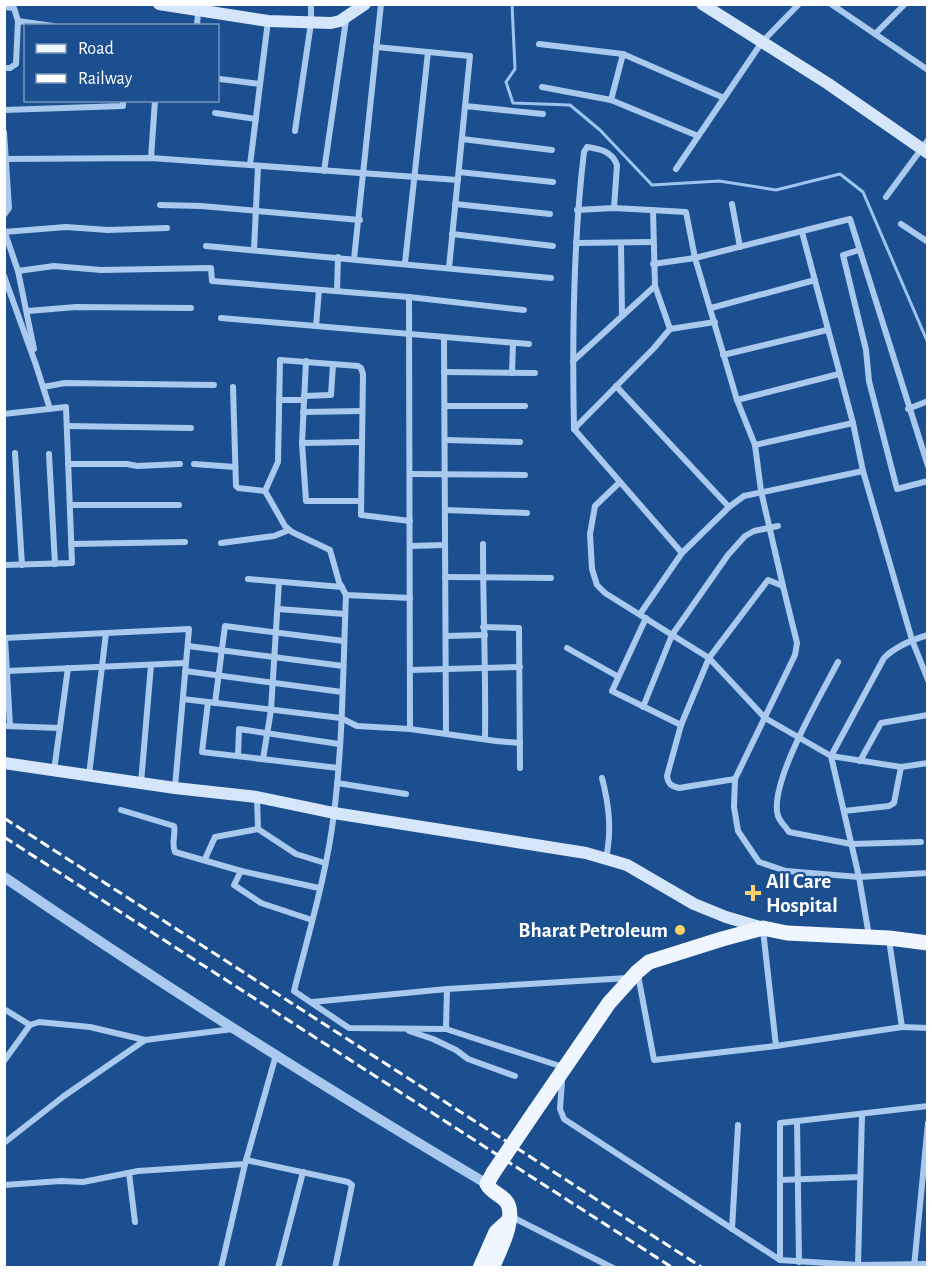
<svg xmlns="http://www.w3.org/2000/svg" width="932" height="1272" font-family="'Alegreya Sans',sans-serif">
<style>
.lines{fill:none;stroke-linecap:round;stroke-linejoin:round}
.stream{stroke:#9cc4f0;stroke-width:3}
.minor{stroke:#a9c9ee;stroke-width:6}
.tertiary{stroke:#a9c9ee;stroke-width:10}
.secondary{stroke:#d6e6fa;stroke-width:12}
.primary{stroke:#f0f6ff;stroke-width:15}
.rail{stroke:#fff;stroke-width:3;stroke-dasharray:10 4.5;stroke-linecap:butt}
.primary-bridge{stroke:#f0f6ff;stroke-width:15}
.poi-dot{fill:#ffd166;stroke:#1b4f8f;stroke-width:2}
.labels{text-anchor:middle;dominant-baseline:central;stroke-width:4.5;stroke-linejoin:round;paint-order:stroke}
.poi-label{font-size:21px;font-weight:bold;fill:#fff;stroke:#1b4f8f;text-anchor:start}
</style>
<rect width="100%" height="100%" fill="#1b4f8f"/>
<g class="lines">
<path class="stream" d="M512 4 515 69 506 82 513 103 570 105 600 130 652 185 719 181 776 190 840 174 863 192 928 343"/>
<g class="minor">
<path d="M831 4 928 70"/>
<path d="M4 7 14 8 18 21 53 26"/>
<path d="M197 26 198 11"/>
<path d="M875 34 905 4"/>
<path d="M539 44 623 54 724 98"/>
<path d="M376 47 470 56 449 268"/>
<path d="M4 68H10L16 64 18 21"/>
<path d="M220 79 260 84"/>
<path d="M542 87 611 100 698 136"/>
<path d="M611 100 623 54"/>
<path d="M465 106 543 114"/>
<path d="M4 110 123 106V100"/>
<path d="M215 113 256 119"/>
<path d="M295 131 311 23V4"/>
<path d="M4 132 9 208 4 215"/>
<path d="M462 139 552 150"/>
<path d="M151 158 155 100"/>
<path d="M4 159 151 158 458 180"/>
<path d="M250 165 268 21"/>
<path d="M676 169 762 42 799 4"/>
<path d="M324 171 346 20"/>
<path d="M459 172 553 182"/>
<path d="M886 197 928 140"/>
<path d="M455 204 550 214"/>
<path d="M732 204 740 247"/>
<path d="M160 205 201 206 360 220"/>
<path d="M614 208 617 165C612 151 600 149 587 147L584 152C573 243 572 337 574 429L682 553"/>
<path d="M577 210 614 208 686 212 695 258 737 400 755 445 761 491 783 586"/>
<path d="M901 224 928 242"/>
<path d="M4 230 18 271 34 349"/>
<path d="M4 232 66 227 108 230 167 228"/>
<path d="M802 232 853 423 863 471 912 640 928 680"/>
<path d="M452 234 553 246"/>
<path d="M576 243 652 242"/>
<path d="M621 243 622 316"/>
<path d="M206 246 551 278"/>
<path d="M254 250 258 166"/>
<path d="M859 250 843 255 866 350 869 381 897 489 928 481"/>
<path d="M354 259 381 4"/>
<path d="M405 263 428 52"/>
<path d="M653 264 695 258 850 219 928 466"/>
<path d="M18 271 54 266 101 270 211 268 212 281 409 297 524 310"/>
<path d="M4 276 36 365 50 409"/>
<path d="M337 291 338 257"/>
<path d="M409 297 410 729"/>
<path d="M711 308 815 280"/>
<path d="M28 311 76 307 191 308"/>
<path d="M221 318 529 344"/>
<path d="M316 326 319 290"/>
<path d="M670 329 715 322"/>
<path d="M444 337 446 733"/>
<path d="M723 355 827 330"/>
<path d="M306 361 302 443 306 501H361"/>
<path d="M573 361 655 286"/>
<path d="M444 372 535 373"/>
<path d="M512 373 513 343"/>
<path d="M616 386 729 507"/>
<path d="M43 387 65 383 214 385"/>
<path d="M233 387 236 486 238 488 265 491 285 526 292 532 330 550 339 582 346 595"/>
<path d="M304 396 331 395 333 364"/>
<path d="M279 400H304"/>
<path d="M737 400 839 374"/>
<path d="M445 406H525"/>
<path d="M908 409 928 401"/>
<path d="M303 412 362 411"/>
<path d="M4 414 66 407 72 563 4 565"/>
<path d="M67 426 191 428"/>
<path d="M574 429 654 348 670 329 655 286 653 210"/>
<path d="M445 440 520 442"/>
<path d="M302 443 361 442"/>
<path d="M755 445 853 423"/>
<path d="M15 453 22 565"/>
<path d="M49 454 55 564"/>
<path d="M68 464H127L137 466 180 464"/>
<path d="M194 464 235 467"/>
<path d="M410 474 525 475"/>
<path d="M620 482 595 506 590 534 592 569 597 585 605 593 709 658 765 718 831 756 901 767 928 763"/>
<path d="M265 491 278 462 280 360 358 366 361 368 363 374 361 515 410 521"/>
<path d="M70 505H179"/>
<path d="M445 510 527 513"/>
<path d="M221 543 274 536 289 530"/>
<path d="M71 544 185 542"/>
<path d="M483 544C483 609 486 673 485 738"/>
<path d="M410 546 445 545"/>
<path d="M445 577 551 578"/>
<path d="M248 579 342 587"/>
<path d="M410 598 346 595C343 667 343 741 334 813 327 873 309 932 294 991L349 1028 446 1029 563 1067 560 1109 564 1119 780 1260 858 1265 928 1264"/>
<path d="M278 609 345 614"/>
<path d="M640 614 682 553 729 507 744 496 863 471"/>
<path d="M646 618 612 691 681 725"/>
<path d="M483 627 519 628 520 768"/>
<path d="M446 636 485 635"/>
<path d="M4 638 189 629 175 787"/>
<path d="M5 638 10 726"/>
<path d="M188 646 343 666"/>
<path d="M567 648 617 676"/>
<path d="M838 662C822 693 768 784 778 816 780 822 786 827 789 832L851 844 921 842"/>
<path d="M410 670 520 667"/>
<path d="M7 671 186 663"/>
<path d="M185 671 342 692"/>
<path d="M183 699 341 718 357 726 410 729 496 741 520 743"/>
<path d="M208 702 202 752 338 768"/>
<path d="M215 703 225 626 344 641"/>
<path d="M643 707 672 635 728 555 745 536 754 531 778 526"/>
<path d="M4 726 60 728"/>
<path d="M238 756 239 729 339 744"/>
<path d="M263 759 271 710 279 582"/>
<path d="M860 761 881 723 928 715"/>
<path d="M54 771 68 668"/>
<path d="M89 775 106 633"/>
<path d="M602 778C609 805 612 830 606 858"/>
<path d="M735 779 679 788C671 786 668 784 667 776L681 725 709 658 768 580 783 586 797 643 795 655 735 779 734 807 738 831 759 862 786 871 859 877 928 873"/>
<path d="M141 783 151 665"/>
<path d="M337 783 406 794"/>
<path d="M257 797 258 829"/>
<path d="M121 810 174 826C176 834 171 844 175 852L241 871 319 888"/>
<path d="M844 811 889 806 894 803 901 767"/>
<path d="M205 859 215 837 258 829 296 854 325 863"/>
<path d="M241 871 234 885 261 903 312 920"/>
<path d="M763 930 776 1046"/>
<path d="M869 936 859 877 831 756 884 658C896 646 911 640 928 635"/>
<path d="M638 975 654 1060 776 1046 902 1027 889 940"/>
<path d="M312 1002 447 989 628 978"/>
<path d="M4 1009 30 1025 39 1022 90 1027 145 1040 233 1029"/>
<path d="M902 1027 928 1028"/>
<path d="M446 1029 447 989"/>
<path d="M409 1031 433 1039 456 1050 468 1059 515 1076"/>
<path d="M4 1061 30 1025"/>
<path d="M797 1121 799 1262"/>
<path d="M4 1143 64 1096 145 1040"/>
<path d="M246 1160 348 1182 352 1185 335 1268"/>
<path d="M129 1173 135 1222"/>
<path d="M780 1180 860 1177"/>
<path d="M4 1185 61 1181 83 1182 138 1171 245 1164"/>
<path d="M513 1215 516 1219 613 1268"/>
<path d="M732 1229 738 1125"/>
<path d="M780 1260V1123L928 1106"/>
<path d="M858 1265 862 1115"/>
<path d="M914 1267 928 1123"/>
<path d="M221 1268 245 1164 276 1055"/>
<path d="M278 1268 303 1172"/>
</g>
<path class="tertiary" d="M4 877C162 985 323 1087 487 1184"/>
<g class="secondary">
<path d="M159 4 268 21 331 23 340 21 365 4"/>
<path d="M702 4 827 83 928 153"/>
<path d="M4 763 175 788 257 797 334 813 586 853 627 865 694 904 726 917 763 928"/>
</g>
<g class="primary">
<path d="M535 1111 609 1003 637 972 649 962 722 939 763 928 787 933 889 938 928 943"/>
<path d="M480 1268 496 1232 508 1221"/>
<path d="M492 1268C499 1252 519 1214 505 1200 499 1194 491 1192 487 1184L493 1173"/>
</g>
<g class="rail">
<path d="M4 818 703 1268"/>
<path d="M4 837 673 1268"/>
</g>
<path class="primary-bridge" d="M493 1173 535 1111"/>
</g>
<g class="poi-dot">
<path d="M750 884h6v6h6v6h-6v6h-6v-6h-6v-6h6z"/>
<circle cx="680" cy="930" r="6"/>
</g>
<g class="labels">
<g class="poi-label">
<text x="766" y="881">All Care<tspan x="766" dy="24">Hospital</tspan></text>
<text x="668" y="930" text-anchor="end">Bharat Petroleum</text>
</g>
</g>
<rect width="932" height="1272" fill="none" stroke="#ffffff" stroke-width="12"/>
<rect x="24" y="24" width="195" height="78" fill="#1b4f8f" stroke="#7695bc" stroke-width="1.5"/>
<rect x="36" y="44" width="30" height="9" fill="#f0f6ff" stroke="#7695bc" stroke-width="1.5"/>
<text x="78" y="54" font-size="18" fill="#ffffff">Road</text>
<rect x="36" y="74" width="30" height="9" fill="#ffffff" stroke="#7695bc" stroke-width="1.5"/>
<text x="78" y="84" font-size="18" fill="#ffffff">Railway</text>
</svg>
